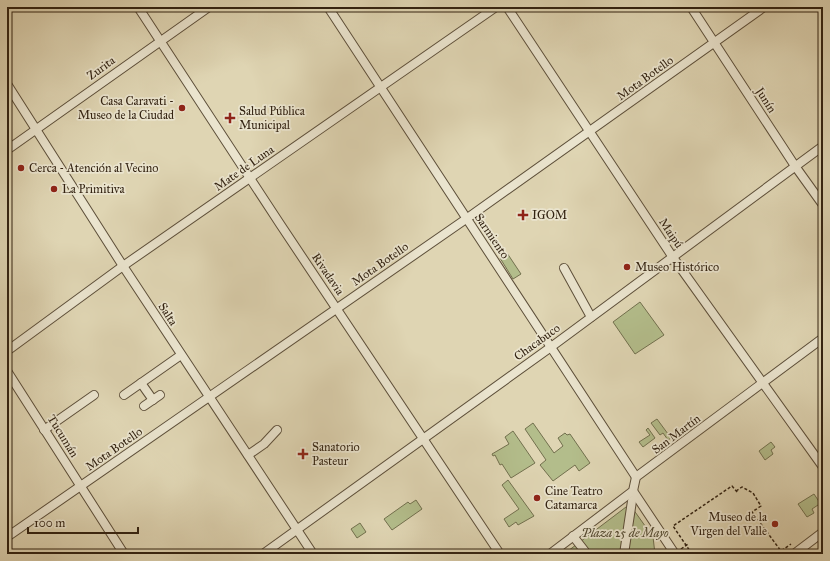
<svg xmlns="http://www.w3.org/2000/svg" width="830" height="561" font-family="'IM FELL Great Primer',serif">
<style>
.green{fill:#b3bd8b;stroke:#72704e}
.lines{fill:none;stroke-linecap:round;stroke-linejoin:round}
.minor-casing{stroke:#5d4f3a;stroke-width:10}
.path{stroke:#322211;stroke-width:1.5;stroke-dasharray:3 2;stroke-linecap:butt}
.minor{stroke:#eae4ce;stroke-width:8}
.poi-dot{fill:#8f2418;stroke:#eae4ce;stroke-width:1.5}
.labels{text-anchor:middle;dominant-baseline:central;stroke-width:3.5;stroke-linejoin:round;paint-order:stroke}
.street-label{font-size:12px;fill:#322211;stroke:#eae4ce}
.poi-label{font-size:12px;fill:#322211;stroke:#eae4ce;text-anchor:start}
.park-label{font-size:12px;font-style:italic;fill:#524930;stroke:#eae4ce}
</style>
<rect width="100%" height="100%" fill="#dfd5b3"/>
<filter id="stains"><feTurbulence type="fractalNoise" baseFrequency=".005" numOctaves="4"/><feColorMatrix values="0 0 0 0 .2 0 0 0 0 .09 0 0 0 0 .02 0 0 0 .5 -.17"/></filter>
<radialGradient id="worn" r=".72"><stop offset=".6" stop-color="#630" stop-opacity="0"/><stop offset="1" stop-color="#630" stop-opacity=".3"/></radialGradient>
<g class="green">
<path d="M507 253 521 274 513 279 500 258Z"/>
<path d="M640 302 664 335 635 354 613 322Z"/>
<path d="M657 419 671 438 668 440 663 433 660 435 651 423Z"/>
<path d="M533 423 554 453 563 446 558 438 565 433 567 435 570 434 590 463 579 471 575 465 553 481 540 465 546 460 525 429Z"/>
<path d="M648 428 655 438 643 447 639 442 650 435 646 430Z"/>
<path d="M513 431 535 463 511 478 502 464 500 465 495 455 493 456 492 454 509 444 505 437Z"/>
<path d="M771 442 775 447 771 450 773 454 765 460 759 451Z"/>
<path d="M508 480 534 516 518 525 516 522 509 527 504 519 519 509 502 485Z"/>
<path d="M814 494 820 503H823V506L820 508 818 505 812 509 814 513 807 517 798 504Z"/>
<path d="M416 500 422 509 392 530 384 519 408 502 410 504Z"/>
<path d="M626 507 633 509 653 537 655 554H564Z"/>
<path d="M360 523 366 532 357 538 351 529Z"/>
</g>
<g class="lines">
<g class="minor-casing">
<g id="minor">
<path d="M138 7 280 224 500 554"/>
<path d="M328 7 636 477"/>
<path d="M507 7 672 256 823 467"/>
<path d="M691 7 795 166 823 205"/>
<path d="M7 84 123 266 313 554"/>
<path d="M7 150 209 7"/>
<path d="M564 268 591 317"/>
<path d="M7 351 123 266 496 7"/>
<path d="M7 371 124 554"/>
<path d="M141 383 153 400"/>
<path d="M124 395 181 355"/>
<path d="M144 406 160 395"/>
<path d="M44 430 94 395"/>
<path d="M248 455 264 444 277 430"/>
<path d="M633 491 675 554"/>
<path d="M573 536 587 554"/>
<path d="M7 537 466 219 764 7"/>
<path d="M263 554 551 347 823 146"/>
<path d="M550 554 633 491 636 477 823 338"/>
<path d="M624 554 632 501"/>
<path d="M794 554 823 532"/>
</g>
</g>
<g class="path">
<path d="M736 491 742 487 753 493 761 506 752 512 781 551 791 544"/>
<path d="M681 549 688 544"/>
<path d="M692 554 673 526 732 486 738 493"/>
</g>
<use href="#minor" class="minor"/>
</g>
<g class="poi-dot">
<circle cx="182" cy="108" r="4"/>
<path d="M228 112h4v4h4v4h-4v4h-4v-4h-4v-4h4z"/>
<circle cx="21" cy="168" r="4"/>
<circle cx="54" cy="189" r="4"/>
<path d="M521 209h4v4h4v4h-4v4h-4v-4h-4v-4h4z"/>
<circle cx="627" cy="267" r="4"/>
<path d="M301 448h4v4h4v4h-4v4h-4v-4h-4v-4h4z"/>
<circle cx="537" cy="498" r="4"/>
<circle cx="775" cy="524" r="4"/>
</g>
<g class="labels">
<g class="street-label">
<text transform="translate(101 68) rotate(-36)">Zurita</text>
<text transform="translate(645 78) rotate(-36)">Mota Botello</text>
<text transform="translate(766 100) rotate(57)">Junín</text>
<text transform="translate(244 168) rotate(-35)">Mate de Luna</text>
<text transform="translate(671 233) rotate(56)">Maipú</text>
<text transform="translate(492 236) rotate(56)">Sarmiento</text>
<text transform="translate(380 264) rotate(-35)">Mota Botello</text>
<text transform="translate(328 274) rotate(56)">Rivadavia</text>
<text transform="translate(168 314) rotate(57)">Salta</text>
<text transform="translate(537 342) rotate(-36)">Chacabuco</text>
<text transform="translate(676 434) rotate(-37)">San Martín</text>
<text transform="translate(63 436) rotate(58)">Tucumán</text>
<text transform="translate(114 449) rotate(-35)">Mota Botello</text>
</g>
<g class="poi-label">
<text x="174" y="101" text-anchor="end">Casa Caravati -<tspan x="174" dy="14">Museo de la Ciudad</tspan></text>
<text x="239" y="111">Salud Pública<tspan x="239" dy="14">Municipal</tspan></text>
<text x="29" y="168">Cerca - Atención al Vecino</text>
<text x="62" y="189">La Primitiva</text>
<text x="532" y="215">IGOM</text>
<text x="635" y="267">Museo Histórico</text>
<text x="312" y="447">Sanatorio<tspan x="312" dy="14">Pasteur</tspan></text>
<text x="545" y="491">Cine Teatro<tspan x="545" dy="14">Catamarca</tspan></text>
<text x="767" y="517" text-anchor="end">Museo de la<tspan x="767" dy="14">Virgen del Valle</tspan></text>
</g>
<g class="park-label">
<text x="625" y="533">Plaza 25 de Mayo</text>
</g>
</g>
<rect width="830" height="561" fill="none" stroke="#dfd5b3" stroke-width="24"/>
<rect x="8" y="8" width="814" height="545" fill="none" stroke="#322211" stroke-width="2"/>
<rect x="12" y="12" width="806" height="537" fill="none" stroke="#322211"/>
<path d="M28 527v6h110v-6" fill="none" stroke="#322211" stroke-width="2"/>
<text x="34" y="527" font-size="12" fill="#322211" stroke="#eae4ce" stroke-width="3" paint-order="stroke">100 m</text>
<rect width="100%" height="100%" filter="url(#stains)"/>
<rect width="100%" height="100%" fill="url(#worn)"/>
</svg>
